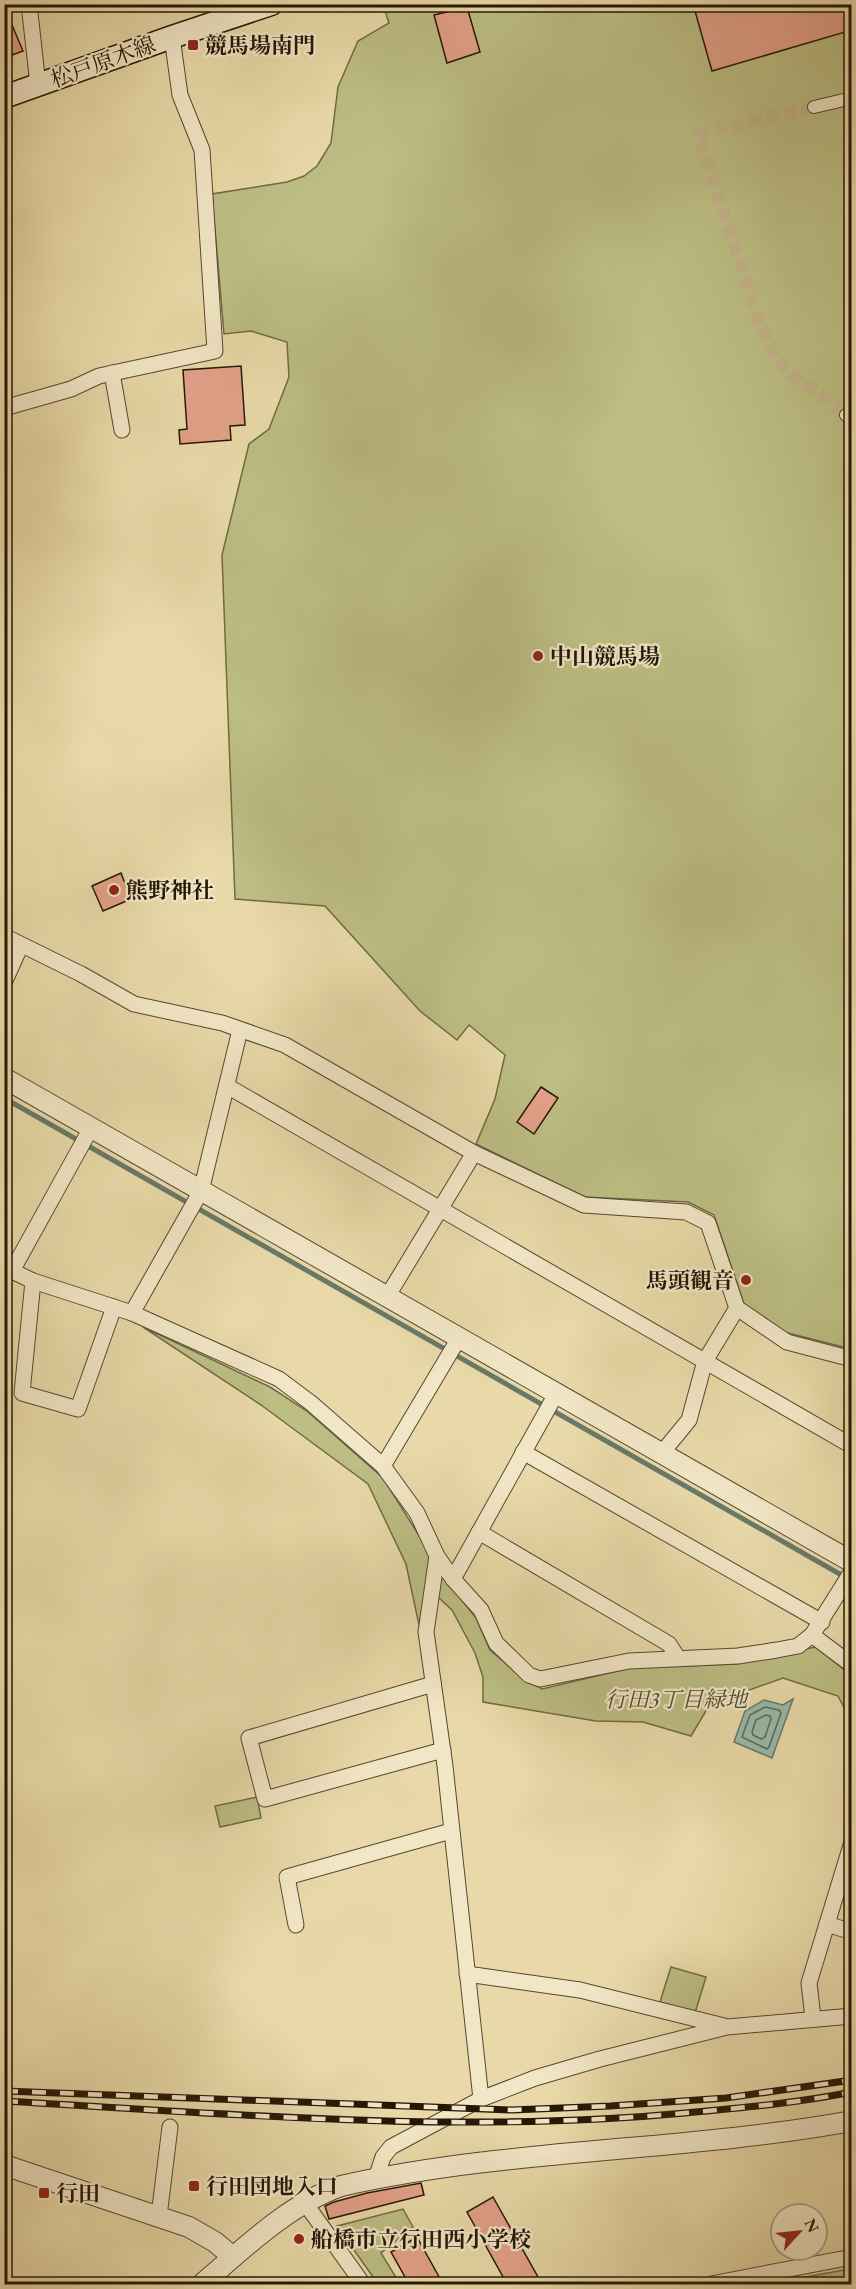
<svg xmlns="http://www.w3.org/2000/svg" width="856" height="2289" font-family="'EB Garamond','Noto Serif JP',serif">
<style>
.green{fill:#bcbe83;stroke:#706a45;stroke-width:1.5}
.water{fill:#97baaa;stroke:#697969;stroke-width:1.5}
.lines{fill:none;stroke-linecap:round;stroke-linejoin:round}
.shore{stroke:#5e6858;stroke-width:1.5}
.stream{stroke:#697969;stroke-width:5}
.building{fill:#e3a18a;stroke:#241707;stroke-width:1.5}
.pedestrian-tunnel{stroke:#c2b288;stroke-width:12;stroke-dasharray:12 6;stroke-linecap:butt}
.pedestrian-casing{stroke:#55482f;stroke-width:14}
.minor-casing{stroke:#55482f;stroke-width:17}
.tertiary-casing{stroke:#55482f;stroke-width:22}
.secondary-casing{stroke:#241707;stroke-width:25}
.pedestrian{stroke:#f1e6c6;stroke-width:12}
.minor{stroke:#f1e6c6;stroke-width:15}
.tertiary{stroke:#f1e6c6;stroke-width:20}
.secondary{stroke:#f1e6c6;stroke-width:22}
.rail-casing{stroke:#241707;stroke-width:7}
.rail{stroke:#f1e6c6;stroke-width:4.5;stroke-dasharray:14;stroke-linecap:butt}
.poi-dot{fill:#8f2418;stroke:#f1e6c6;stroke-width:2}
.labels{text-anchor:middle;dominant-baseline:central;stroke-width:4.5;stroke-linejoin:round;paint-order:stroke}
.poi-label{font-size:22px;font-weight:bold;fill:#241707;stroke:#f1e6c6;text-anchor:start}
.street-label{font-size:22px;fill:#241707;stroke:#f1e6c6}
.park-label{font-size:22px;font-style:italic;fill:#52492c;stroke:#f1e6c6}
</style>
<rect width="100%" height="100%" fill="#e9d9a8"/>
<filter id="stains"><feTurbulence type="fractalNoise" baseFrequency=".00333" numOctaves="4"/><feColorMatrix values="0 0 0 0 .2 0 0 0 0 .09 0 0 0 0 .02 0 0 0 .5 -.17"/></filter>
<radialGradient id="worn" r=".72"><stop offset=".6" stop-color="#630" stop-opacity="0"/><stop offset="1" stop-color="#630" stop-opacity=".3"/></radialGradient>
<g class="green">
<path d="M383 5H851V1349L784 1332 744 1304 714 1215 688 1202 585 1197 476 1144 495 1099 505 1055 469 1025 457 1040 420 1011 325 906 235 899 222 555 249 444 269 429 289 377 287 342 251 331 224 334 212 194 287 182 304 176 317 166 331 143 338 87 358 41 389 23Z"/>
<path d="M143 1327 270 1387 307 1411 383 1478 448 1582 476 1618 490 1650 524 1679 542 1689 630 1668 736 1664 815 1647 851 1675V1721L838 1696 783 1678 710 1704 691 1736 643 1722 596 1721 483 1702V1677L475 1653 452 1610 426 1586 419 1625 406 1564 368 1484 261 1405Z"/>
<path d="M257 1797 261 1818 220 1827 215 1806Z"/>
<path d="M671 1967 706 1977 695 2013 660 2002Z"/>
<path d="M403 2209 413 2227 381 2253 400 2284H378L337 2226Z"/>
<path d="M844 2270H851V2284H767Z"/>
</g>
<path class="water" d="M793 1699 772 1758 734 1742 745 1711 764 1700 783 1705Z"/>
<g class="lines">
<g class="shore">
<path d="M765 1707 779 1710 781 1713 769 1747 767 1749 742 1737 750 1715Z"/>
<path d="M766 1715 770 1716 771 1719 765 1737 761 1739 753 1735 752 1732 756 1720Z"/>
</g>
<path class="stream" d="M4 1098 845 1577"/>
</g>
<g class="building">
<path d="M693 4H852V30L712 71Z"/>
<path d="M4 6 23 51 4 58Z"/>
<path d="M467 7 480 52 447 63 434 15Z"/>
<path d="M241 366 245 425 230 426 231 440 180 444 179 430 187 429 183 370Z"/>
<path d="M121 873 131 899 103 911 92 886Z"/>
<path d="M541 1087 558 1098 534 1134 517 1122Z"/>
<path d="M421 2183 424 2195 329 2219 325 2206 334 2202 367 2193Z"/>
<path d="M493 2197 542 2284H507L467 2212Z"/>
<path d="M417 2237 443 2284H409L391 2252Z"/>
</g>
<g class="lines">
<path class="pedestrian-tunnel" d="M814 107 698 134 760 325 773 354 794 377 821 394 846 415"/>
<g class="pedestrian-casing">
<g id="pedestrian">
<path d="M814 107 852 98"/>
<path d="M846 415 852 419"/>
</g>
</g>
<g class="minor-casing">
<g id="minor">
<path d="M29 4 38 85"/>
<path d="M112 373 122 430"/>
<path d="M4 408 71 389 99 376 215 351 202 150 180 95 172 37"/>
<path d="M4 936 81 974 134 1004 222 1023 285 1045 474 1153 584 1205 686 1212 708 1223 737 1308 787 1342 852 1359"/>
<path d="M4 983 21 945"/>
<path d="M227 1086 852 1446"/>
<path d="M4 1271H12L33 1281 132 1313 279 1379 311 1403 383 1466 417 1513 437 1556 453 1579 481 1610 496 1643 529 1675 540 1679 629 1661 738 1656 777 1650 798 1646 812 1635"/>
<path d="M12 1271 91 1128"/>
<path d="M33 1281 22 1393 78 1409 114 1307"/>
<path d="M387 1297 474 1153"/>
<path d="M132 1313 201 1191 240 1030"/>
<path d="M523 1452 822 1622"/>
<path d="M661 1454 689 1420 705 1361 737 1308"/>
<path d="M383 1466 459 1338"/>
<path d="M479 1532 669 1644 678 1658"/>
<path d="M437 1556 426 1632 445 1766 481 2099"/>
<path d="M852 1571 812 1635 852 1665"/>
<path d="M453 1579 556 1394"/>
<path d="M433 1684 249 1738 265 1799 443 1750"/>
<path d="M827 1924 852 1932"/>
<path d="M296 1925 287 1877 451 1831"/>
<path d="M467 1974 580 1990 724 2026"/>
<path d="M813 2018 809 1983 852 1842"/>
<path d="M376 2178 383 2157 391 2147 481 2099 535 2078 600 2059 727 2027 852 2016"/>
<path d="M305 2203 363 2284"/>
<path d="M159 2216 170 2127"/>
<path d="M711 2284 852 2257"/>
</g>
</g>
<g class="tertiary-casing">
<g id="tertiary">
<path d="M4 1078 852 1562"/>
<path d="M4 2165 189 2227 215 2242 233 2257"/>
<path d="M202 2284C243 2249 289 2204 341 2186 509 2148 682 2152 852 2121"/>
</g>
</g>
<g class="secondary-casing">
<path id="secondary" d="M4 97 172 37 271 4"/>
</g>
<use href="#pedestrian" class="pedestrian"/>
<use href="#minor" class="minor"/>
<use href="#tertiary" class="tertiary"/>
<use href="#secondary" class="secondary"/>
<g class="rail-casing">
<g id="rail">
<path d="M4 2091 512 2110 610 2106 726 2098 852 2080"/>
<path d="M4 2101C231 2114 458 2134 685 2113 740 2108 797 2103 852 2092"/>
</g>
</g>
<use href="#rail" class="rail"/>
</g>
<g class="poi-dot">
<rect x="187" y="39" width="12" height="12" rx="3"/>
<circle cx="538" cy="656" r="6"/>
<circle cx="114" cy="890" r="6"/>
<circle cx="746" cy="1280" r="6"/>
<rect x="188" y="2180" width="12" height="12" rx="3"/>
<rect x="38" y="2187" width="12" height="12" rx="3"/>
<circle cx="299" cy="2239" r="6"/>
</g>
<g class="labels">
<g class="poi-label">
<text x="205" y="45">競馬場南門</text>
<text x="550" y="656">中山競馬場</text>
<text x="126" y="890">熊野神社</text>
<text x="734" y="1280" text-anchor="end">馬頭観音</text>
<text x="206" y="2186">行田団地入口</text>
<text x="56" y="2193">行田</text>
<text x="311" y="2239">船橋市立行田西小学校</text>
</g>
<g class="street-label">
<text transform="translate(103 62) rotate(-20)">松戸原木線</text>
</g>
<g class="park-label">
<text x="676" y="1699">行田3丁目緑地</text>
</g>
</g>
<rect width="856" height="2289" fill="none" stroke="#e9d9a8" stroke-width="24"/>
<rect x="6" y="6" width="844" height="2277" fill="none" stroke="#241707" stroke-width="3"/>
<rect x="12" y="12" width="832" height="2265" fill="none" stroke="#241707" stroke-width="1.5"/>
<g transform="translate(799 2232) rotate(63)"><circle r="28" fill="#f1e6c6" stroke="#9f937a" stroke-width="1.5"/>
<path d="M0-4.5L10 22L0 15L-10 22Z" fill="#8f2418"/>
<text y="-9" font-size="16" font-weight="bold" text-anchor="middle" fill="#241707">N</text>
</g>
<rect width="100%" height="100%" filter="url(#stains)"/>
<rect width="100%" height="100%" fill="url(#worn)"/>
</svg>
